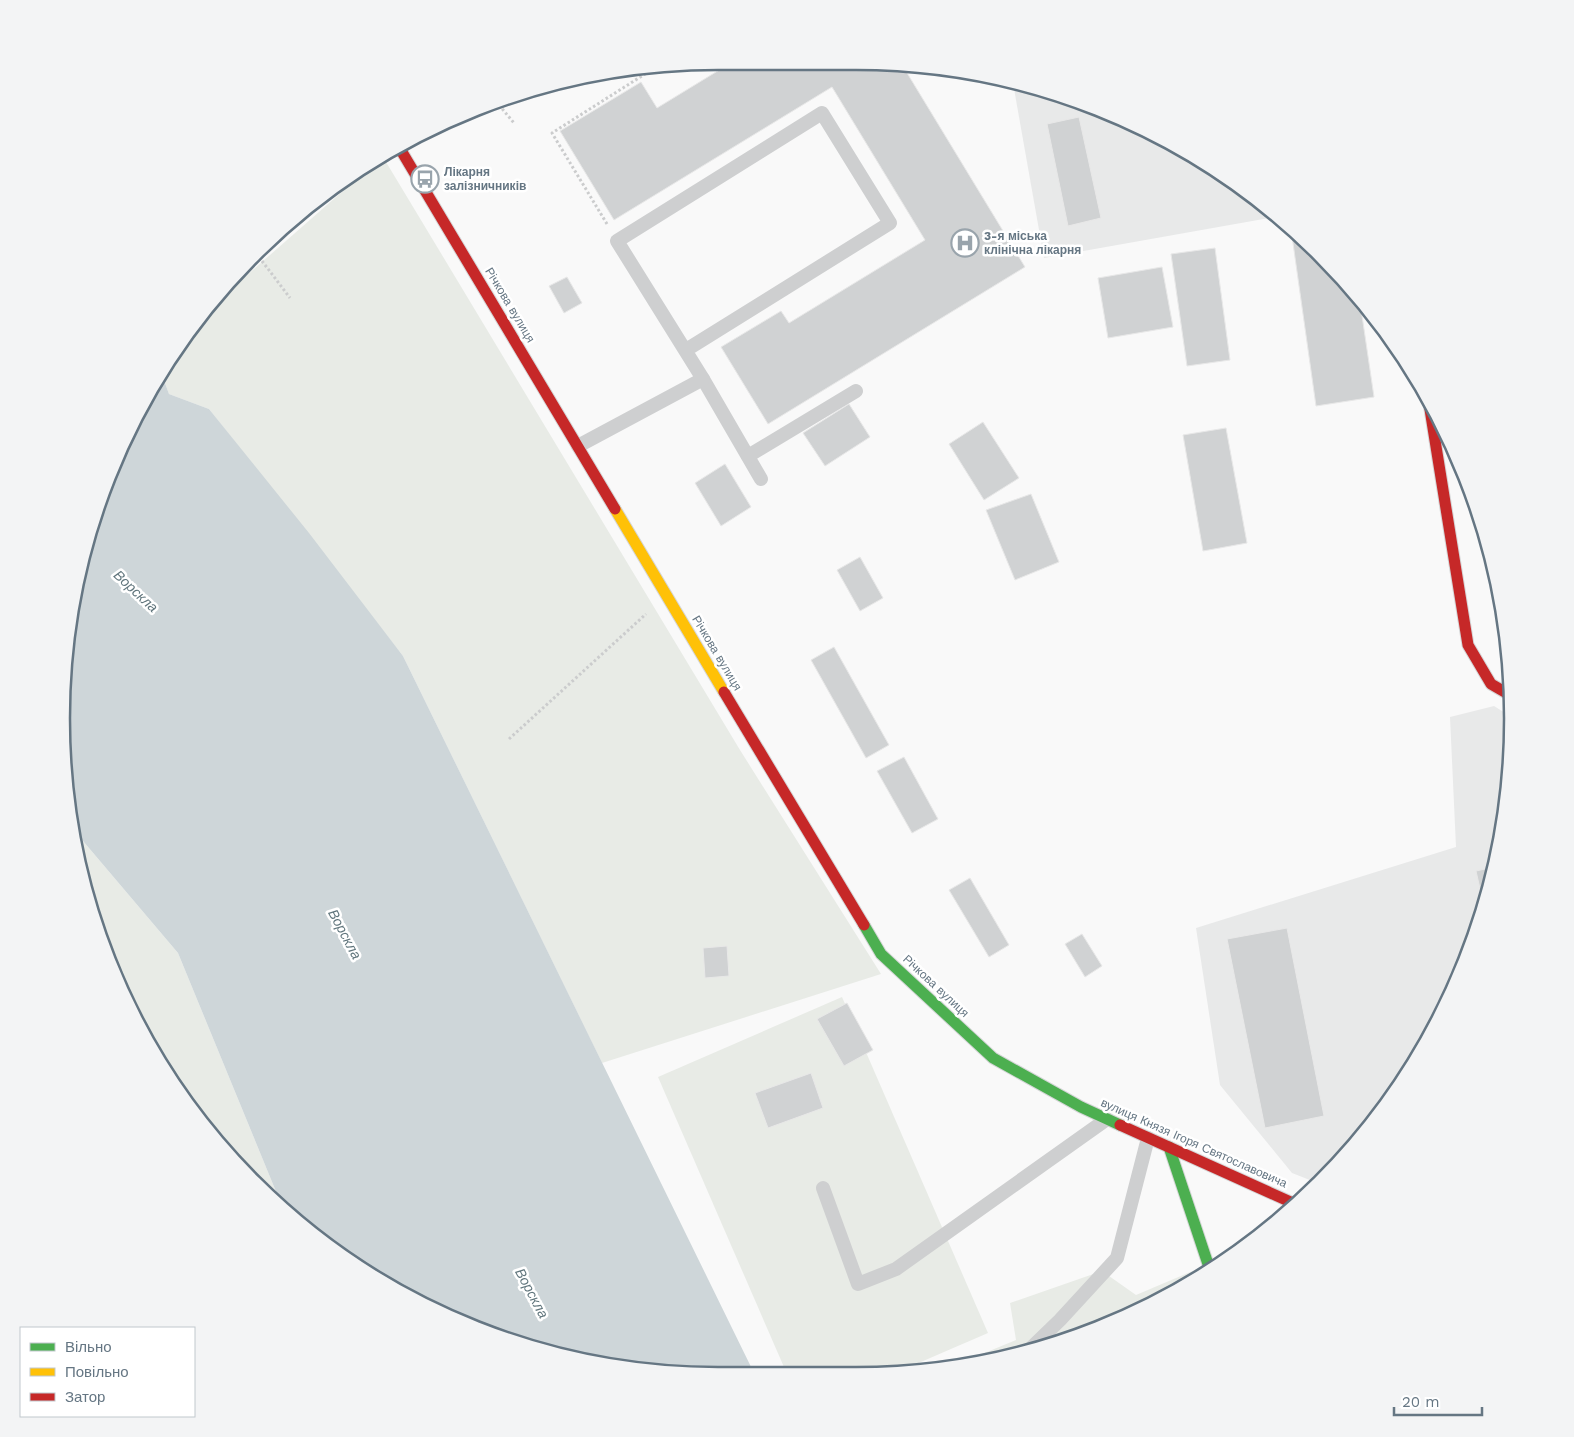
<svg xmlns="http://www.w3.org/2000/svg" width="1574" height="1437" font-family="'Work Sans',sans-serif">
<style>
.built{fill:#e8e9e9}
.green{fill:#e8ebe6}
.water{fill:#ced6d9}
.building{fill:#d0d2d3;stroke:#e8e8e8}
.lines{fill:none;stroke-linecap:round;stroke-linejoin:round}
.fast-casing{stroke:#d5d6d7;stroke-width:13}
.slow-casing{stroke:#d5d6d7;stroke-width:13}
.jam-casing{stroke:#d5d6d7;stroke-width:13}
.path{stroke:#cbcccd;stroke-width:3;stroke-dasharray:2.5 2.5;stroke-linecap:butt}
.lane{stroke:#cecfd0;stroke-width:14}
.fast{stroke:#4caf50;stroke-width:11}
.slow{stroke:#ffc107;stroke-width:11}
.jam{stroke:#c62828;stroke-width:11}
.labels{text-anchor:middle;dominant-baseline:central;stroke-width:5;stroke-linejoin:round;paint-order:stroke}
.poi-label{font-size:12px;font-weight:bold;fill:#657683;stroke:#fff;text-anchor:start}
.street-label{font-size:12px;fill:#657683;stroke:#fff}
.water-label{font-size:14px;font-style:italic;fill:#60757c;stroke:#fff}
.rim{fill:none;stroke:#657683;stroke-width:2.5}
</style>
<rect width="100%" height="100%" fill="#f9f9f9"/>
<g class="built">
<path d="M1013 83 1107 111 1221 172 1275 217 1044 258Z"/>
<path d="M1494 706 1513 718 1500 846 1463 970 1402 1083 1320 1184 1292 1173 1220 1085 1196 928 1456 847 1450 717Z"/>
</g>
<g class="green">
<path d="M383 157 740 750 881 974 602 1063 403 656 209 409 169 394 162 375 196 320 377 161Z"/>
<path d="M72 828 178 953 284 1211 197 1118 129 1009 74 847Z"/>
<path d="M842 997 988 1333 900 1371 856 1376 787 1374 658 1077Z"/>
<path d="M1202 1267 1204 1274 1107 1326 984 1363 953 1366 1016 1340 1010 1303 1102 1271 1136 1295Z"/>
</g>
<path class="water" d="M162 375 169 394 209 409 309 533 403 656 754 1373 633 1370 508 1341 390 1288 284 1211 178 953 72 828 61 718 84 549 129 428Z"/>
<g class="building">
<path d="M734 61 901 63 1025 267 768 424 721 347 781 311 789 323 925 240 832 87 614 220 560 131 641 82 657 108Z"/>
<path d="M1079 117 1101 218 1068 226 1047 124Z"/>
<path d="M1291 229 1320 254 1360 302 1374 397 1316 406Z"/>
<path d="M1215 248 1230 360 1187 366 1171 254Z"/>
<path d="M1162 267 1173 327 1108 338 1098 278Z"/>
<path d="M567 277 582 303 564 313 549 286Z"/>
<path d="M849 404 870 437 825 466 803 433Z"/>
<path d="M983 422 1019 478 984 500 949 444Z"/>
<path d="M1226 428 1247 543 1203 551 1183 435Z"/>
<path d="M725 464 751 507 721 526 695 483Z"/>
<path d="M1031 494 1059 562 1015 580 986 510Z"/>
<path d="M860 557 883 598 860 611 837 570Z"/>
<path d="M834 647 889 745 866 758 811 660Z"/>
<path d="M904 757 938 819 912 833 877 771Z"/>
<path d="M1494 867 1483 902 1476 871Z"/>
<path d="M970 878 1009 945 989 957 949 890Z"/>
<path d="M1287 928 1324 1116 1265 1128 1227 939Z"/>
<path d="M1082 934 1102 966 1085 977 1065 944Z"/>
<path d="M727 946 729 976 705 978 703 948Z"/>
<path d="M847 1003 873 1050 844 1066 817 1019Z"/>
<path d="M811 1073 823 1108 768 1128 755 1093Z"/>
</g>
<g class="lines">
<g class="fast-casing">
<g id="fast">
<path d="M864 925 881 954 993 1058 1081 1107 1120 1125"/>
<path d="M1169 1147 1210 1270"/>
</g>
</g>
<g class="slow-casing">
<path id="slow" d="M615 509 724 692"/>
</g>
<g class="jam-casing">
<g id="jam">
<path d="M399 147 615 509"/>
<path d="M1429 403 1468 645 1491 684 1510 695"/>
<path d="M724 692 864 925"/>
<path d="M1120 1125 1295 1204"/>
</g>
</g>
<g class="path">
<path d="M499 105 514 123"/>
<path d="M607 224 552 133 656 67"/>
<path d="M259 257 290 298"/>
<path d="M509 739 646 614"/>
</g>
<g class="lane">
<path d="M703 379 761 479"/>
<path d="M578 446 703 379 617 241 822 113 890 223 686 350"/>
<path d="M748 456 856 391"/>
<path d="M823 1188 858 1284 896 1269 1107 1119"/>
<path d="M1030 1349 1060 1320 1117 1258 1148 1138"/>
</g>
<use href="#fast" class="fast"/>
<use href="#slow" class="slow"/>
<use href="#jam" class="jam"/>
</g>
<defs>
<g id="bus-ring" transform="scale(1.4375)"><circle r="9.5" fill="#fff" stroke="#99a4ac" stroke-width="1.5"/><path d="M-5-6H5V4H4V6H2V4H-2V6H-4V4H-5ZM-3.5-4V0h7V-4ZM-3.5 1.2v1.5H-2V1.2ZM2 1.2v1.5H3.5V1.2Z" fill="#99a4ac"/></g>
<g id="hospital-ring" transform="scale(1.4375)"><circle r="9.5" fill="#fff" stroke="#99a4ac" stroke-width="1.5"/><path d="M-5-5h3v3.5h4V-5h3V5h-3V1.5h-4V5h-3Z" fill="#99a4ac"/></g>
</defs>
<g fill-rule="evenodd">
<use href="#bus-ring" x="425" y="179"/>
<use href="#hospital-ring" x="965" y="243"/>
</g>
<g class="labels">
<g class="poi-label">
<text x="444" y="172">Лікарня<tspan x="444" dy="14">залізничників</tspan></text>
<text x="984" y="236">3-я міська<tspan x="984" dy="14">клінічна лікарня</tspan></text>
</g>
<g class="street-label">
<text transform="translate(510 305) rotate(59)">Річкова вулиця</text>
<text transform="translate(717 653) rotate(59)">Річкова вулиця</text>
<text transform="translate(936 986) rotate(43)">Річкова вулиця</text>
<text transform="translate(1194 1143) rotate(24)">вулиця Князя Ігоря Святославовича</text>
</g>
<g class="water-label">
<text transform="translate(136 591) rotate(43)">Ворскла</text>
<text transform="translate(345 934) rotate(62)">Ворскла</text>
<text transform="translate(532 1293) rotate(62)">Ворскла</text>
</g>
</g>
<path d="M0 0H1574V1437H0ZM718 70H856A648 648 0 0 1 1504 718V719A648 648 0 0 1 856 1367H718A648 648 0 0 1 70 719V718A648 648 0 0 1 718 70Z" fill="#f3f4f5" fill-rule="evenodd"/>
<path class="rim" d="M718 70H856A648 648 0 0 1 1504 718V719A648 648 0 0 1 856 1367H718A648 648 0 0 1 70 719V718A648 648 0 0 1 718 70Z"/>
<rect x="20" y="1327" width="175" height="90" fill="#ffffff" stroke="#c1c8cd"/>
<rect x="30" y="1343" width="25" height="8" fill="#4caf50" stroke="#c1c8cd"/>
<text x="65" y="1352" font-size="15" fill="#657683">Вільно</text>
<rect x="30" y="1368" width="25" height="8" fill="#ffc107" stroke="#c1c8cd"/>
<text x="65" y="1377" font-size="15" fill="#657683">Повільно</text>
<rect x="30" y="1393" width="25" height="8" fill="#c62828" stroke="#c1c8cd"/>
<text x="65" y="1402" font-size="15" fill="#657683">Затор</text>
<path d="M1394 1407v8h88v-8" fill="none" stroke="#657683" stroke-width="2.5"/>
<text x="1402" y="1407" font-size="15" fill="#657683" stroke="#ffffff" stroke-width="4" paint-order="stroke">20 m</text>
</svg>
